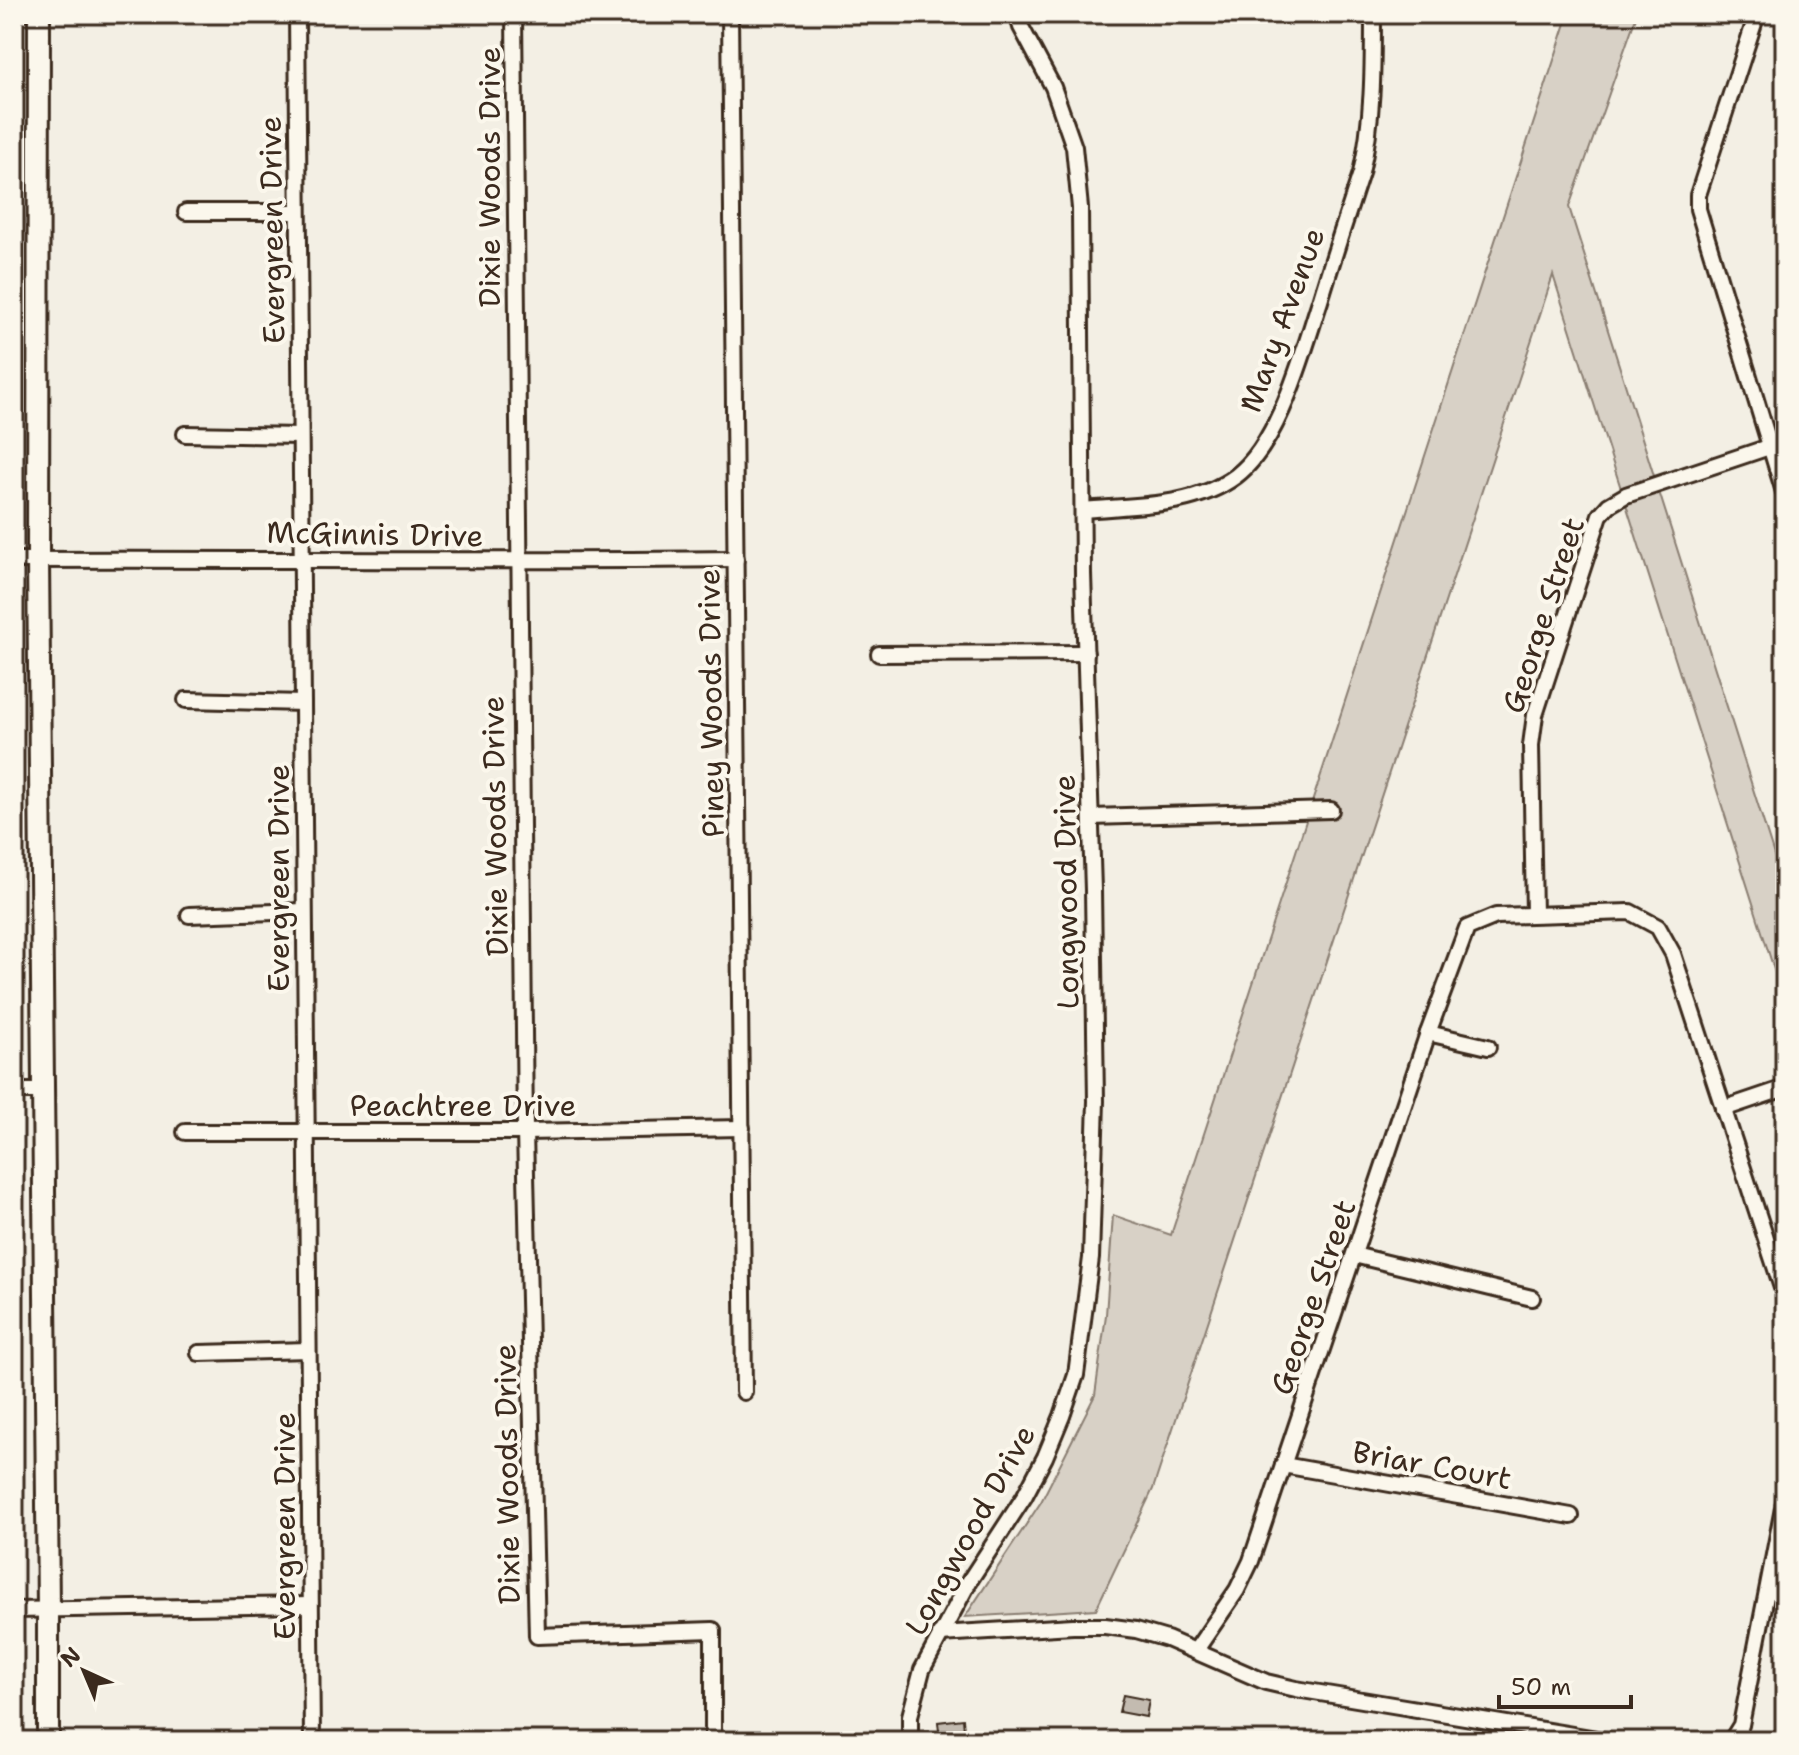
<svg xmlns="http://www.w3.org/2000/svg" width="1799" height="1755" font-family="'Shantell Sans',sans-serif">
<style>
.green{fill:#d8d1c6;stroke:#8a7e72;stroke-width:2}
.building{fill:#c3bbb0;stroke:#3b2a1e;stroke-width:2}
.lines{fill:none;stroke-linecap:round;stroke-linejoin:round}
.minor-casing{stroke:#3b2a1e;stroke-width:20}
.secondary-casing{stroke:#3b2a1e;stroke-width:26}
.minor{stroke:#fbf7ec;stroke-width:14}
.secondary{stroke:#fbf7ec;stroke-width:20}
.labels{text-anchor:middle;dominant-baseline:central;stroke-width:8;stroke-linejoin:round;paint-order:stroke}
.street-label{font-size:30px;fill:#3b2a1e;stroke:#fbf7ec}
</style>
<rect width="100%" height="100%" fill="#f3efe4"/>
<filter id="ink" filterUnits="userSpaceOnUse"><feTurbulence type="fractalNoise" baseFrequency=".0125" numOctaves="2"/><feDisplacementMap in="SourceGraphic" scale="16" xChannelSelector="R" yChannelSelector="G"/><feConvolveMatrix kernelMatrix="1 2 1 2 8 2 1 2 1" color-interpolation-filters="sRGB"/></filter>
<g filter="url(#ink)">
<path class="green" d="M1569 14H1637L1569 207 1785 890V1004L1553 275 1153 1489 1096 1609 965 1617 1041 1502 1095 1395 1106 1315 1113 1215 1171 1235Z"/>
<g class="building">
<path d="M1123 1695 1149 1700 1146 1717 1119 1712Z"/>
<path d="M963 1719 965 1741H940L938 1722Z"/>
</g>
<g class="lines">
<g class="minor-casing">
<g id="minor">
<path d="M297 14 312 1741"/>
<path d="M514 14 525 1132 537 1636 713 1630V1741"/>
<path d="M730 14 744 1392"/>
<path d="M1757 14 1698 195V209L1785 495"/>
<path d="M186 212H298"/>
<path d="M185 434 300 436"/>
<path d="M1083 510C1134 505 1193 508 1236 476 1280 443 1303 352 1320 301 1333 258 1347 216 1361 173 1373 121 1373 68 1373 14"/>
<path d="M14 560C255 559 495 562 736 559"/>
<path d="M879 654 1086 653"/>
<path d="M186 700 303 703"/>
<path d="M1091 817 1331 810"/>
<path d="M1534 914 1531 745 1535 715 1600 515 1609 505 1626 495 1769 447"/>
<path d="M189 915 304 911"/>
<path d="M1428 1033 1488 1047"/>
<path d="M14 1091H43"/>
<path d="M1723 1109 1785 1088"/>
<path d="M185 1132H525L742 1128"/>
<path d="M1354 1255 1532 1298"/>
<path d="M199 1353 308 1350"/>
<path d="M1283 1465 1571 1516"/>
<path d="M14 1610 310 1605"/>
<path d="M940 1634 1073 1626H1105L1136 1630 1167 1639 1266 1682 1296 1689 1609 1741"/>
<path d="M1196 1650 1237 1590 1251 1561 1428 1033 1467 928 1496 916 1630 912 1658 927 1673 954 1785 1297"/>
<path d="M910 1741V1716L922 1670 970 1580 1024 1497 1045 1457 1062 1416 1076 1375 1091 1258 1096 1101 1093 890 1083 574 1080 208 1074 147 1053 87 1021 27 1017 14"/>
<path d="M1731 1741 1741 1725 1785 1498"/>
</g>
</g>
<g class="secondary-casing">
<path id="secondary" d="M39 14 38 560 48 1609V1741"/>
</g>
<use href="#minor" class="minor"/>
<use href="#secondary" class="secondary"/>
</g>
</g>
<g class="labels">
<g class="street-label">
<text transform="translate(489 177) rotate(-90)">Dixie Woods Drive</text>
<text transform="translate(272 230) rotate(-91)">Evergreen Drive</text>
<text transform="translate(1282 320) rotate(-70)">Mary Avenue</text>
<text transform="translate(375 534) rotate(1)">McGinnis Drive</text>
<text transform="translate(1543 615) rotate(-72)">George Street</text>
<text transform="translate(711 703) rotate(-91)">Piney Woods Drive</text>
<text transform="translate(495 826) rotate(-91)">Dixie Woods Drive</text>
<text transform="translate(278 878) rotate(-90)">Evergreen Drive</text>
<text transform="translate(1066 892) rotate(-91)">Longwood Drive</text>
<text x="463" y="1105">Peachtree Drive</text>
<text transform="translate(1313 1297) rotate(-71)">George Street</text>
<text transform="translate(1432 1465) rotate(10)">Briar Court</text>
<text transform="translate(507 1474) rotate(-91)">Dixie Woods Drive</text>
<text transform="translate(284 1526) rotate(-90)">Evergreen Drive</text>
<text transform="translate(970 1530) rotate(-61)">Longwood Drive</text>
</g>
</g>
<rect width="1799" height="1755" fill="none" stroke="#fbf7ec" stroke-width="48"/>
<rect x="24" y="24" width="1751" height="1707" fill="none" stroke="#3b2a1e" stroke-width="3" filter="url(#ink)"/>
<g transform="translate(84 1671) rotate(316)" stroke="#fbf7ec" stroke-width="6" paint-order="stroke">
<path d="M0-6L14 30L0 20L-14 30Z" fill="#3b2a1e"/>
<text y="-12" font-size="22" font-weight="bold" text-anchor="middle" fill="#3b2a1e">N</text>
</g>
<path d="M1499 1695v12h132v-12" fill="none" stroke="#3b2a1e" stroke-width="4"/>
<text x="1511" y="1695" font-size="24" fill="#3b2a1e" stroke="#fbf7ec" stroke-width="6" paint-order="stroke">50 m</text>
</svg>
